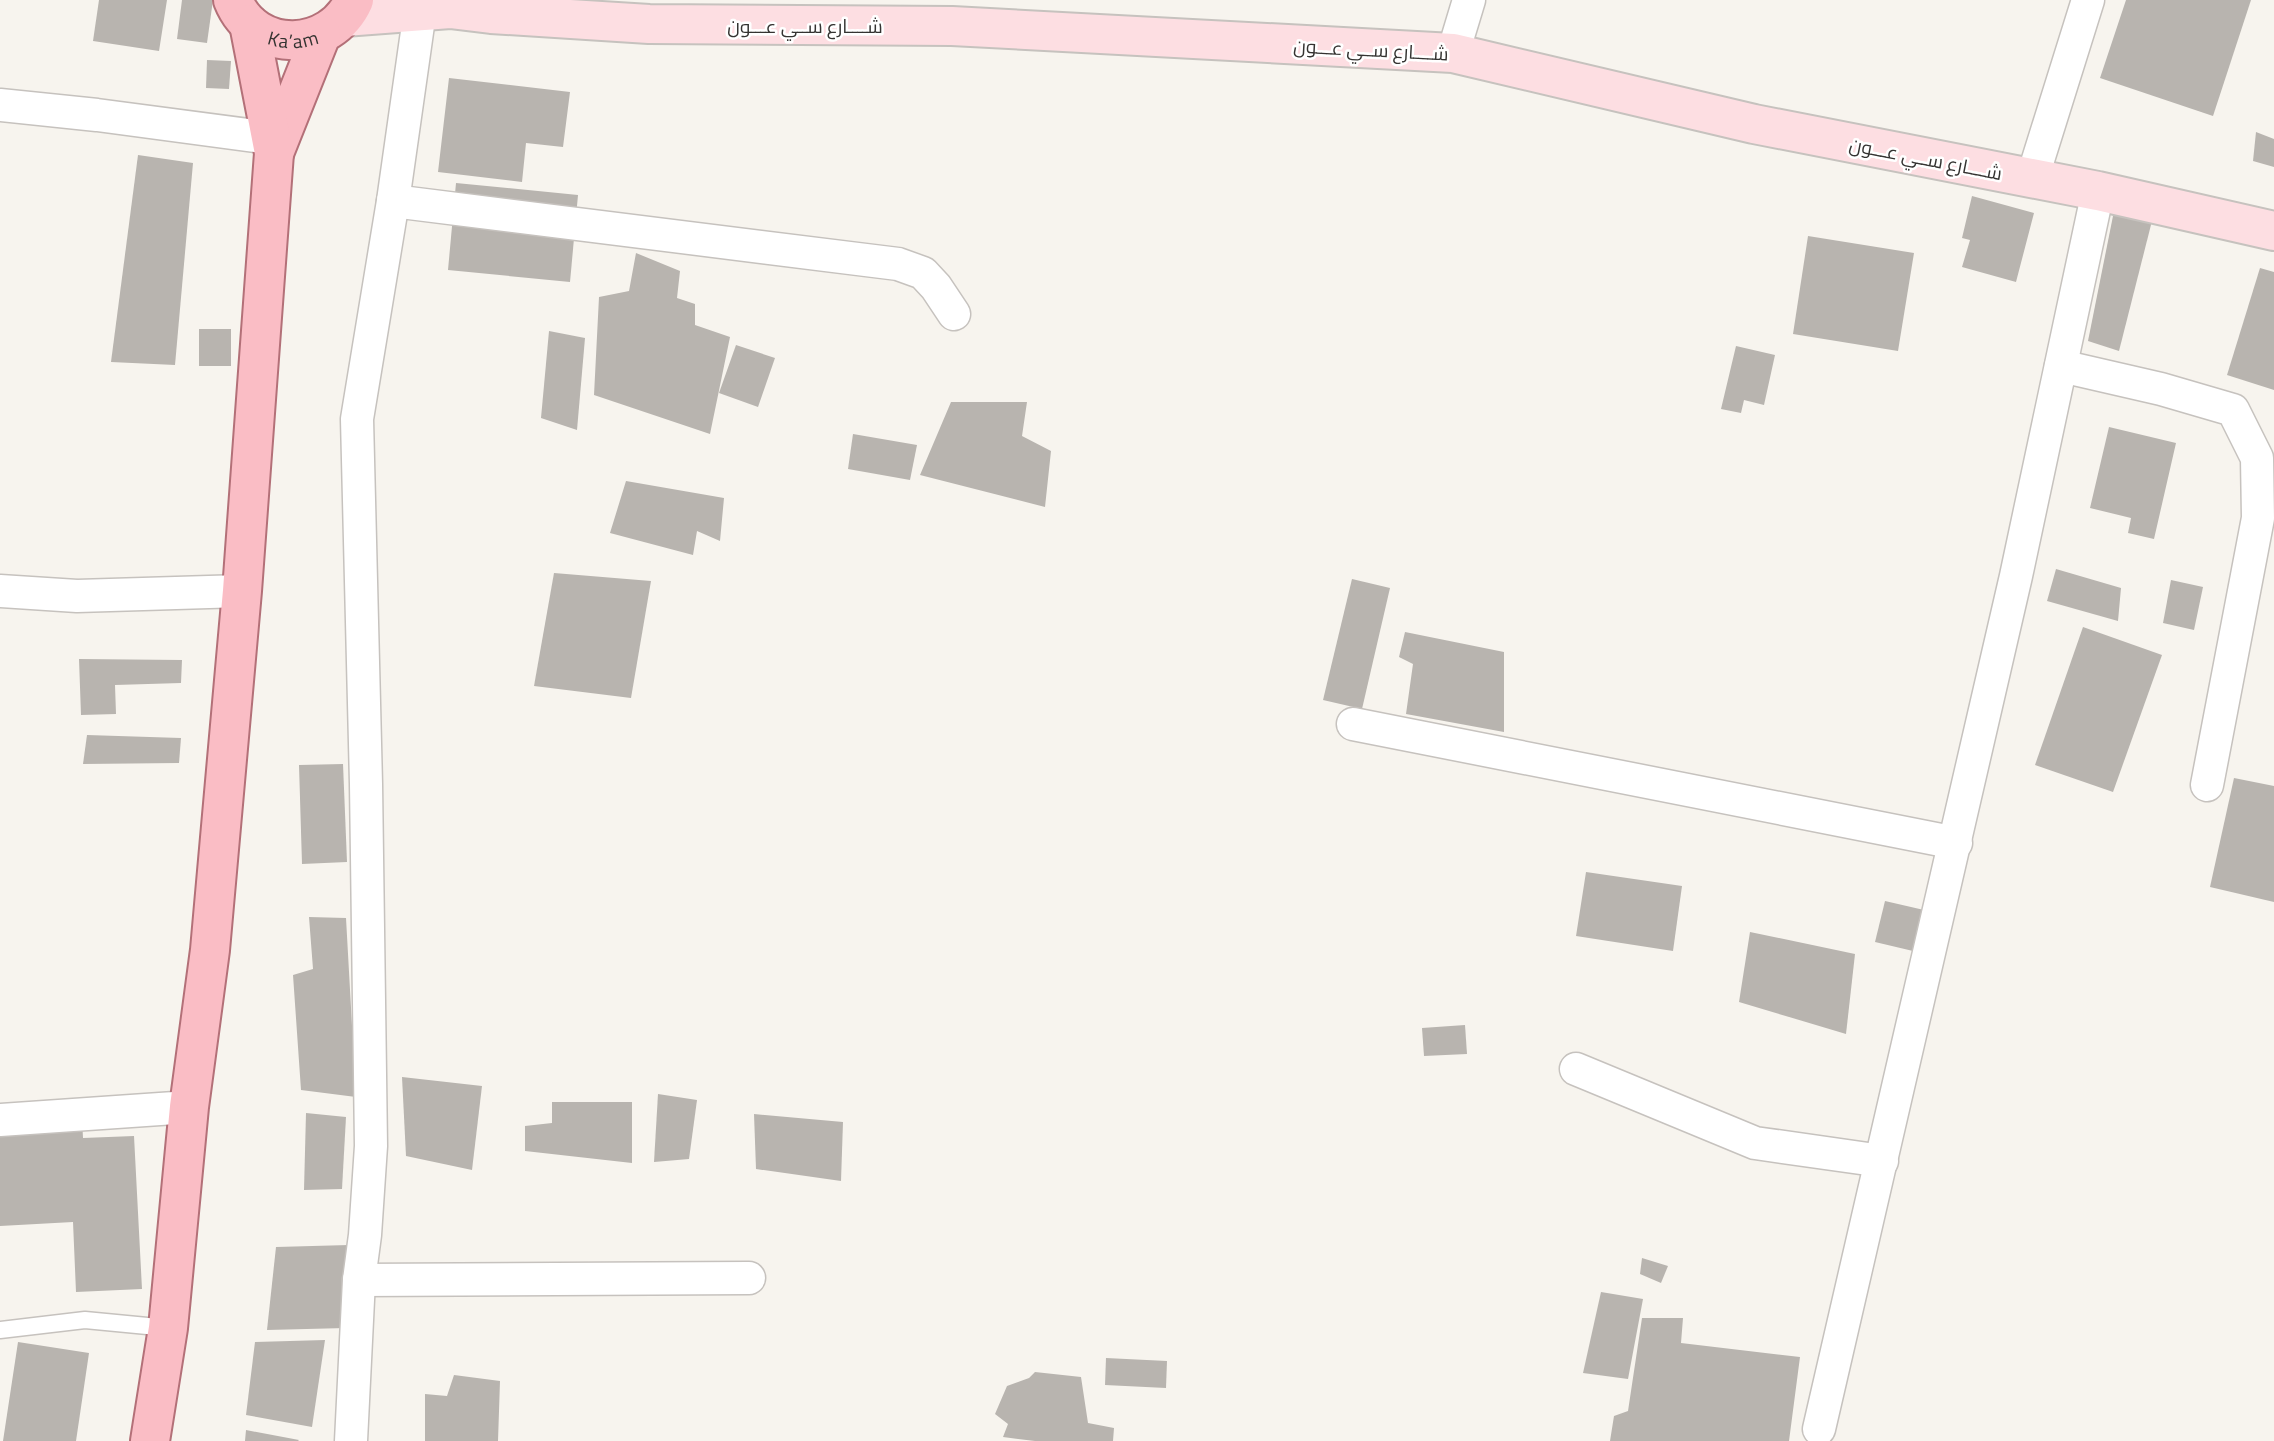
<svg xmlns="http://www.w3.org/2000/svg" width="2274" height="1441" font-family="'Titillium Web',Cairo,sans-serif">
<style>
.building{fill:#b8b4af}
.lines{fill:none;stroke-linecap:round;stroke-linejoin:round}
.lane-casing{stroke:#c6c2be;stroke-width:19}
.street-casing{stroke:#c6c2be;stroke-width:35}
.secondary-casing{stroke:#c6c2be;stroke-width:42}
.primary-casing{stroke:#b37078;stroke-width:42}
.lane{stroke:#fff;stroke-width:16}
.street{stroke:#fff;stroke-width:32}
.secondary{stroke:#fddee2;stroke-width:38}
.primary{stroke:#fabdc5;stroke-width:38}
.labels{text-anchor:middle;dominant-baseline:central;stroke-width:5;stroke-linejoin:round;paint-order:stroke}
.street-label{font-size:19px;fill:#343331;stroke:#fff}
</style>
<rect width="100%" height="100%" fill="#f7f4ee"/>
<g class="building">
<path d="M99 0H167L159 51 93 41Z"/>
<path d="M182 0H213L207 43 177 39Z"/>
<path d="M2126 0H2251L2213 116 2100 78Z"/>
<path d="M207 60 231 61 229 89 206 88Z"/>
<path d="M449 78 570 92 563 147 526 143 522 182 438 172Z"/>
<path d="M2256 132 2274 139V167L2253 161Z"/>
<path d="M138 155 193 163 175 365 111 362Z"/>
<path d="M456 183 578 195 570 282 448 270Z"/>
<path d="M1972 196 2034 213 2016 282 1962 267 1970 240 1962 238Z"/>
<path d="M2115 206 2153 217 2119 351 2088 341Z"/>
<path d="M1808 236 1914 253 1898 351 1793 334Z"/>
<path d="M636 253 680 271 677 298 695 304V325L730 337 710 434 594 395 599 297 629 291Z"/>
<path d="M2260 268 2274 272V390L2227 375Z"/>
<rect x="199" y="329" width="32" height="37"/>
<path d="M549 331 585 338 577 430 541 418Z"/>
<path d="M736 345 775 358 758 407 719 393Z"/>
<path d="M1736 346 1775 355 1764 405 1744 400 1741 413 1721 409Z"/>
<path d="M951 402H1027L1022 436 1051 451 1045 507 920 475Z"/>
<path d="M2109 427 2176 443 2154 539 2128 533 2131 518 2090 508Z"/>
<path d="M853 434 917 445 910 480 848 469Z"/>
<path d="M626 481 724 498 720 541 697 531 693 555 610 533Z"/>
<path d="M2056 569 2121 588 2118 621 2047 601Z"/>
<path d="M554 573 651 581 631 698 534 686Z"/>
<path d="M1352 579 1390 588 1362 709 1323 700Z"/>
<path d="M2171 580 2203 587 2194 630 2163 623Z"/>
<path d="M2083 627 2162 655 2113 792 2035 765Z"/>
<path d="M1405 632 1504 652V732L1406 714 1413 664 1399 657Z"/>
<path d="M79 659 182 660 181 683 115 685 116 714 81 715Z"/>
<path d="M87 735 181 738 179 763 83 764Z"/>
<path d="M343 764 347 862 302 864 299 765Z"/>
<path d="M2234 778 2274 786V902L2210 887Z"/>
<path d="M1586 872 1682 886 1673 951 1576 936Z"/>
<path d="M1885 901 1924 910 1913 951 1875 942Z"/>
<path d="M309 917 346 918 356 1097 301 1090 293 975 313 969Z"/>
<path d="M1750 932 1855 954 1846 1034 1739 1002Z"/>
<path d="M1465 1025 1467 1054 1424 1056 1422 1028Z"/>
<path d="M402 1077 482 1086 472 1170 406 1156Z"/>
<path d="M658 1094 697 1100 689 1159 654 1162Z"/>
<path d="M552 1102H632V1163L525 1151V1126L552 1123Z"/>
<path d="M306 1113 346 1117 342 1189 304 1190Z"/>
<path d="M754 1114 843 1122 841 1181 756 1169Z"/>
<path d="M82 1119 83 1138 134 1136 142 1289 76 1292 73 1222 0 1226V1123Z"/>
<path d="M349 1245 346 1328 267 1330 276 1247Z"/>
<path d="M1642 1258 1668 1266 1661 1283 1640 1274Z"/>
<path d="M1601 1292 1643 1299 1628 1379 1583 1373Z"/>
<path d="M1642 1318H1683L1681 1343 1800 1357 1789 1441H1610L1614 1416 1628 1411Z"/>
<path d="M325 1340 312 1427 246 1415 255 1342Z"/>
<path d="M18 1342 89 1353 76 1441H3Z"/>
<path d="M1106 1358 1167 1361 1166 1388 1105 1385Z"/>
<path d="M1035 1372 1081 1377 1088 1423 1114 1428 1113 1441H1035L1003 1437 1008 1424 995 1414 1007 1386 1029 1378Z"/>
<path d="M454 1375 500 1381 498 1441H425V1394L447 1396Z"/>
<path d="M246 1430 299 1440 298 1441H245Z"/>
</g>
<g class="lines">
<g class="lane-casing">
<path id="lane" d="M0 1330 85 1320 168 1328"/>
</g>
<g class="street-casing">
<g id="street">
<path d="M1453 53 1469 0"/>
<path d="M0 105 97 115 271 138"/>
<path d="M2032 179 2088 0"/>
<path d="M393 201 898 264 923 273 936 287 954 314"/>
<path d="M2061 366 2161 389 2233 410 2257 458 2258 518 2207 785"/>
<path d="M0 591 77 596 242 591"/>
<path d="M1353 724 1956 843"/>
<path d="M1576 1069 1755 1143 1882 1161"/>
<path d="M0 1120 189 1107"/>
<path d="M359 1280 749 1278"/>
<path d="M1819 1429 2016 576 2098 191"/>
<path d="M351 1441 359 1280 365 1235 371 1146 366 784 357 419 393 201 420 11"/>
</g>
</g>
<g class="secondary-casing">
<path id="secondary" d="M344 17 450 9 491 14 649 24 952 26 1453 53 1754 124 2098 191 2274 231"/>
</g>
<g class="primary-casing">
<g id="primary">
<path id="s1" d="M233 0C255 55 331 52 354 0"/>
<path d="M274 153 321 35"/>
<path d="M150 1441 168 1328 189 1107 210 950 242 591 274 153 249 24"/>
</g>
</g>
<use href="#lane" class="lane"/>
<use href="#street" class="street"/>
<use href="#secondary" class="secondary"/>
<use href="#primary" class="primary"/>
</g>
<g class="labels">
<g class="street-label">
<text x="805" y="25">شــــارع ســي عـــون</text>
<text stroke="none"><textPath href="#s1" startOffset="77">Ka’am</textPath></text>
<text transform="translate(1371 49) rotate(3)">شــــارع ســي عـــون</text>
<text transform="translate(1926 158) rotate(11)">شــــارع ســي عـــون</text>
</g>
</g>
</svg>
